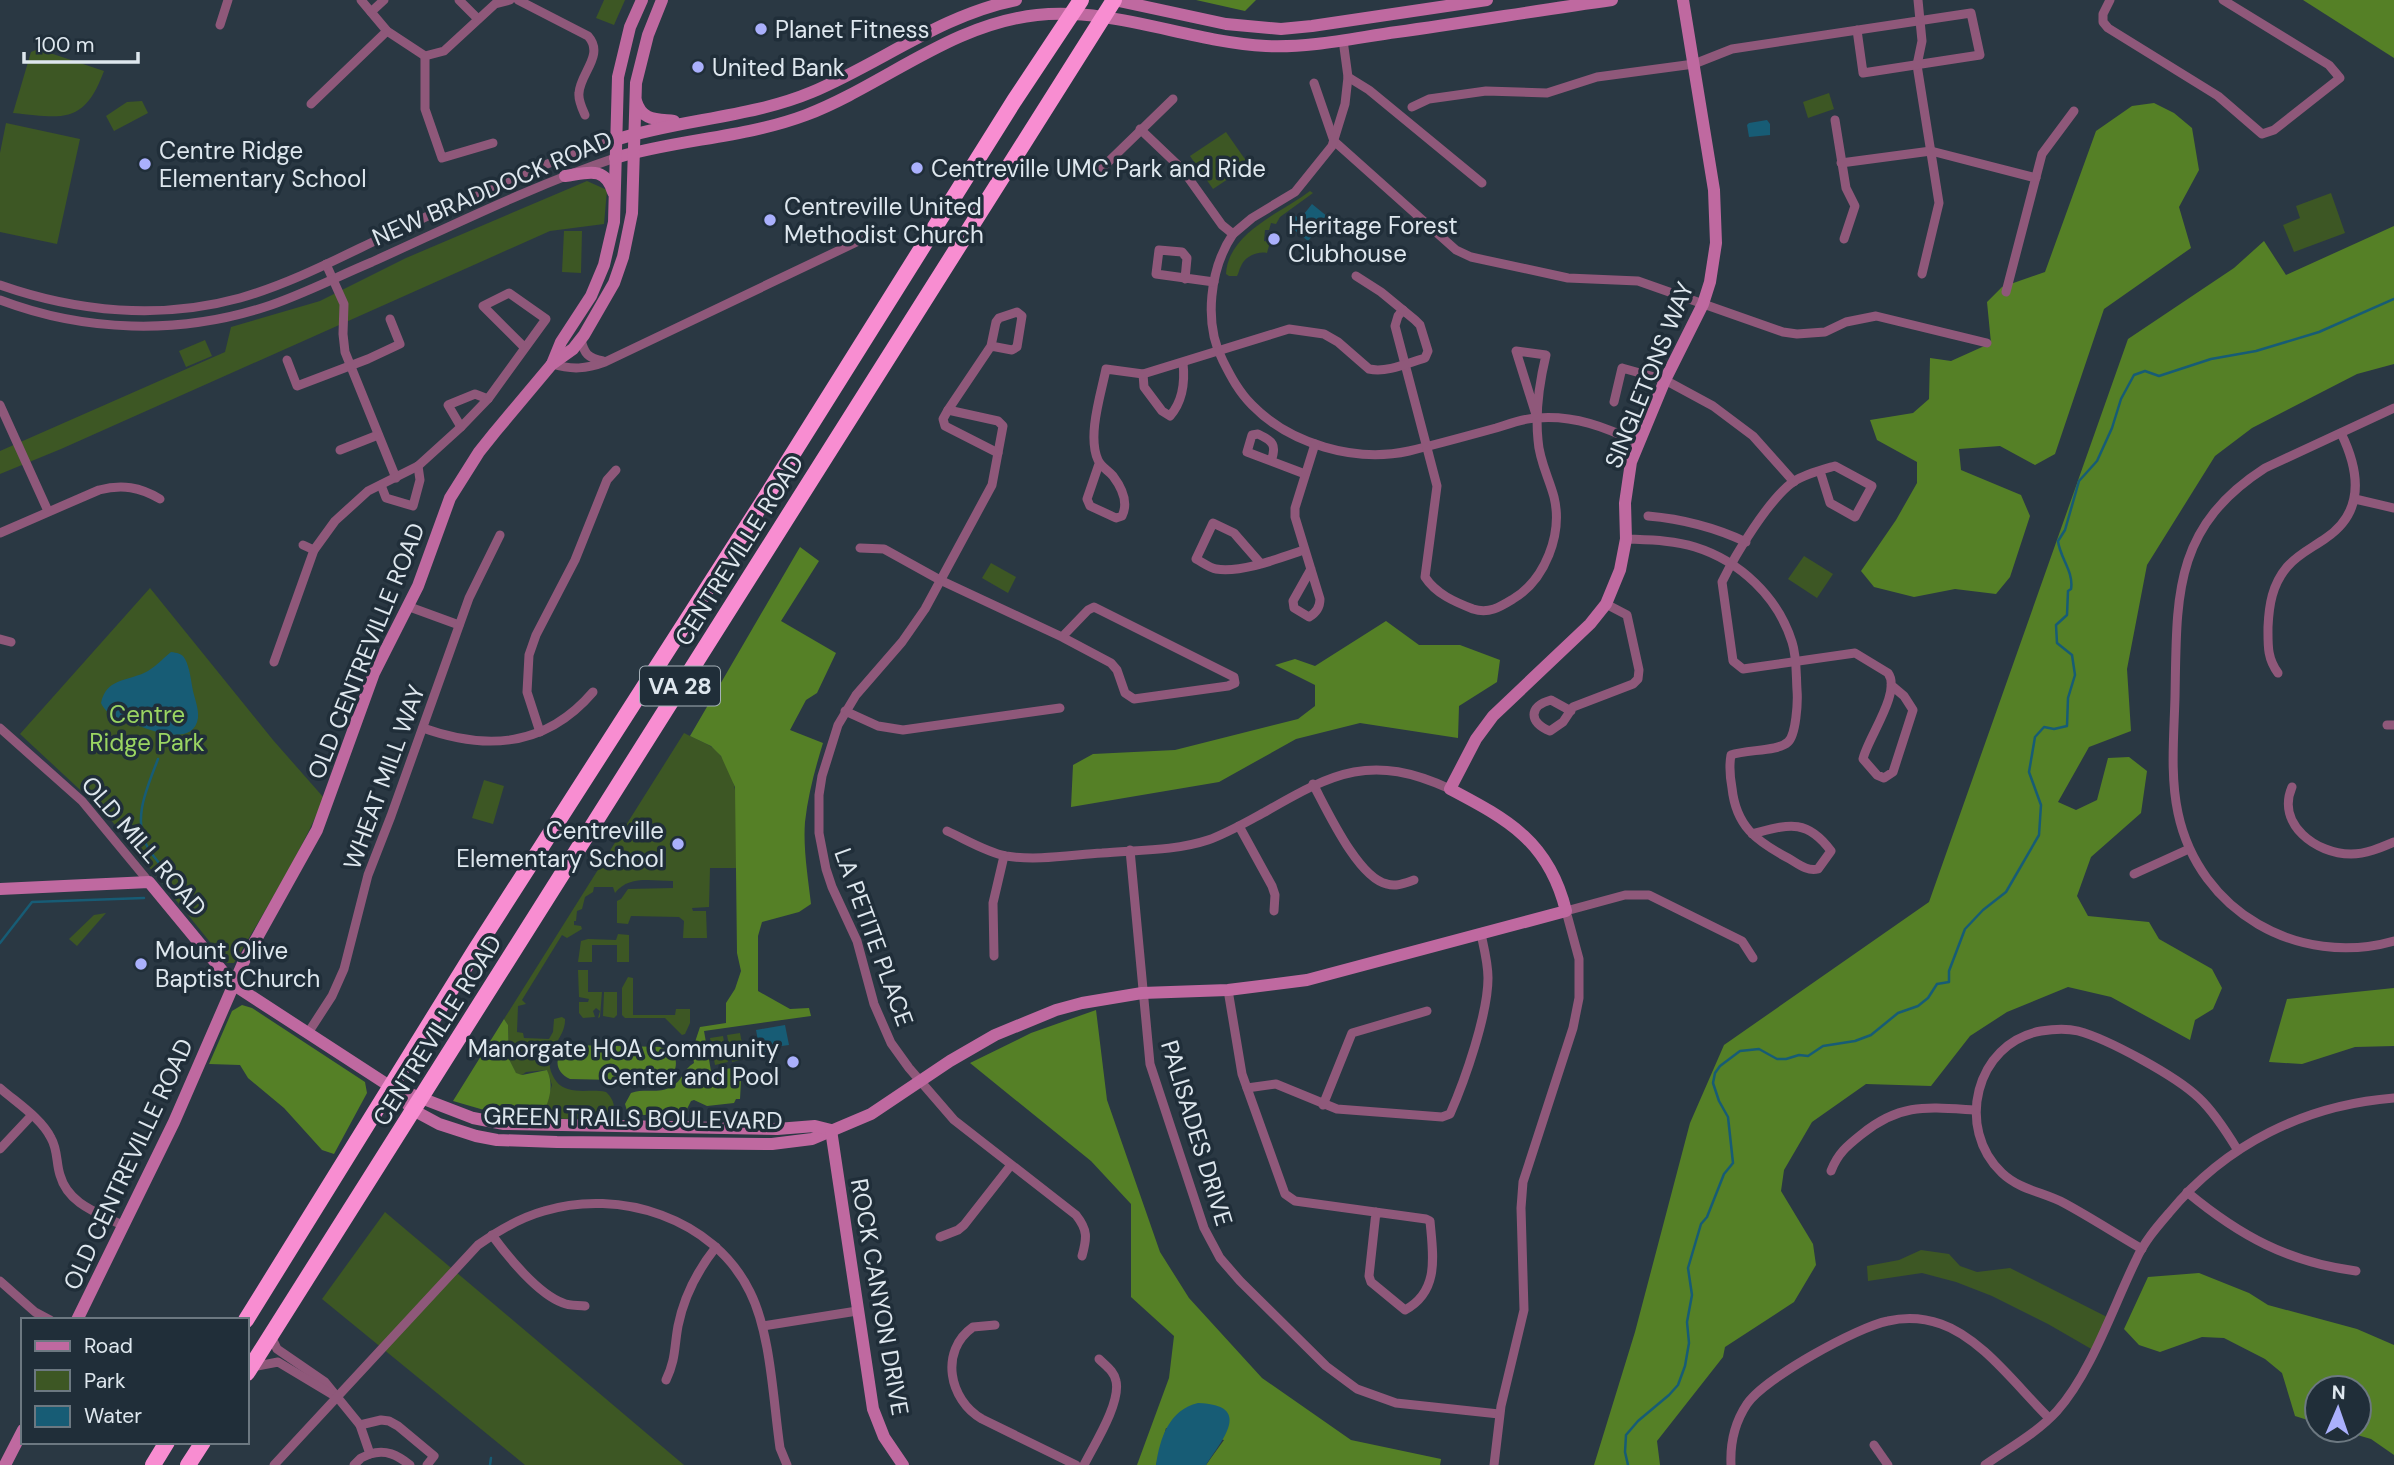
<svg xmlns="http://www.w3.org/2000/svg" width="2394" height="1465" font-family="'DM Sans',sans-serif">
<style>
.green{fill:#3d5724}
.forest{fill:#558026}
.water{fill:#175c75}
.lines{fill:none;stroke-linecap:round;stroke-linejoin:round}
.stream{stroke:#175c75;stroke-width:2.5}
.street{stroke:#8f587a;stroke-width:9}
.secondary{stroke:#bf69a0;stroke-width:12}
.highway{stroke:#f88dd1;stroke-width:16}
.poi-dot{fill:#aab0fc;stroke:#202e39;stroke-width:2.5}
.labels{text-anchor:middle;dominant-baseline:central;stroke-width:7;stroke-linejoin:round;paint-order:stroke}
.shield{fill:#202e39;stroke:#a5b0b8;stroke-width:2}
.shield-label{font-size:23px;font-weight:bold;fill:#dee7ee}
.poi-label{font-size:24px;fill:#dee7ee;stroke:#202e39;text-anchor:start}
.street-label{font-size:24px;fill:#dee7ee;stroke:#202e39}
.park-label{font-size:24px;fill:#9ad562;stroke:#202e39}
</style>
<rect width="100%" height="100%" fill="#2a3843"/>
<g class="green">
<path d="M604 0H625L614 25 596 18Z"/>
<path d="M38 49 104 71C84 125 63 118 13 113L31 52Z"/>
<path d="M1829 93 1834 109 1808 118 1803 102Z"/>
<path d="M142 101 148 113 114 131 106 116 127 102Z"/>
<path d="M6 123 80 139 57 244 0 232V153Z"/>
<path d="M1226 132 1249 165 1213 189 1190 156Z"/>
<path d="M587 181 607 190 604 224 550 231 61 449 0 474V451L225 352 231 327 320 301 406 258Z"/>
<path d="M1310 191 1313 193 1280 217 1276 224 1271 223 1269 230H1265L1264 241 1270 242 1267 253C1258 251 1245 256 1241 266 1239 269 1239 273 1237 276H1229L1226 274C1228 232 1283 212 1310 191Z"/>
<path d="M2331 193 2345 233 2294 252 2283 225 2300 218 2296 206Z"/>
<path d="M564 231H582L581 273 562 272Z"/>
<path d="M205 340 212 356 186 367 179 351Z"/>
<path d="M1804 556 1833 574 1817 598 1788 579Z"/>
<path d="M991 563 1016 577 1008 593 982 578Z"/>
<path d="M150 588 273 740 324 798C299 856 266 909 234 963H227L106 814 20 734Z"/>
<path d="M684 733C693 738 705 742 713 748 745 775 737 831 738 868H710L709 907 692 908 693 911H706L707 938H683L684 921 679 917 631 916 628 924 617 923V901L621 899 628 889 673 888V881C651 881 629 875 615 893L613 887H594L593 892 585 897 582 909 577 911 576 921H574V925L581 926 582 929 567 938 562 935 522 1000 526 1004 518 1006 517 1032 523 1033 524 1038 549 1039 553 1032 554 1019 562 1017 565 1019C566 1039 542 1051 552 1074 555 1081 560 1087 568 1089 580 1093 594 1089 606 1092 615 1100 618 1113 607 1120L542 1118 552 1085 547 1070 526 1072 522 1075 516 1074 509 1059 508 1025 504 1019Z"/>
<path d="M484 780 504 786 493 824 472 818Z"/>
<path d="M106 913 77 946 69 939 94 915Z"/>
<path d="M618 934 629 935V962H617V945H592V962H578L581 941 588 939 616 940Z"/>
<path d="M578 970H588V992H602L600 1017 598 1018 600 1011 596 1008 593 1011 595 1017 583 1018 579 1013V1002H588L589 999 579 997Z"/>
<path d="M628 977 633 978V1015H675L676 1009H690V1023L685 1034 682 1035 665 1018H625L622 1015V988Z"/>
<path d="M604 992H617V1015L614 1018 603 1016Z"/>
<path d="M740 1033 745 1059 732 1062 727 1035Z"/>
<path d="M723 1036 728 1062 715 1065 710 1038Z"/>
<path d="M385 1212 684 1465H525L322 1299Z"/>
<path d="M1921 1250 1949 1254 1960 1266 1977 1272 2010 1268 2109 1318 2093 1350 2048 1324 1992 1296 1956 1282 1922 1273 1868 1281 1867 1266 1899 1260Z"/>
</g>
<g class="forest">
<path d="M1196 0H1256L1245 11Z"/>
<path d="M2303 0H2394V58Z"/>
<path d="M2154 103 2174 113 2192 128 2199 170 2179 207 2191 248 2104 309 2055 454 2035 465 2000 446 1959 449 1961 470 2021 495 2030 516 2010 577 1996 594 1955 589 1914 597 1874 587 1861 571 1896 520 1917 483V462L1877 440 1870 420 1913 413 1929 399 1930 358 1951 361 1991 343 1987 302 2002 287 2045 272 2096 131 2132 106Z"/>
<path d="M2394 226V364L2357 374 2252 428 2215 456 2147 565 2127 669 2131 731 2089 747 2058 802 2076 810 2097 800 2108 758 2129 757 2147 771 2141 813 2091 857 2077 896 2088 916 2149 922 2159 939 2212 969 2222 988 2213 1009 2195 1020 2190 1040 2111 997 2068 987 2007 1012 1970 1036 1931 1086 1866 1084 1812 1122 1784 1170 1781 1191 1813 1244 1816 1265 1794 1302 1725 1347 1723 1357 1657 1441 1660 1465H1594L1635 1332 1690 1123 1724 1045 1929 902 2128 339 2234 268 2264 241 2286 275Z"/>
<path d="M800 547 819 561 781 621 836 653 817 693 806 700 790 730 823 743C815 769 808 795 805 822 803 849 808 877 811 904L799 912 762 922 758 936V991L790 1009 809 1008 811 1016 704 1031 711 1071 739 1067 741 1081 740 1099H736L734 1103 707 1106 694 1100 691 1101 687 1109 645 1115 628 1114 625 1104 631 1093C644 1088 659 1094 671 1087 683 1081 683 1069 694 1063L692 1051 700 1027 726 1023V1003L735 989 741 971 737 953 735 787 721 756 711 746 690 736Z"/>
<path d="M1386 621 1419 645H1460L1500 660 1497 682 1459 706 1458 738 1360 723 1296 739 1219 782 1071 807 1073 765 1093 754 1175 750 1298 719 1315 706V685L1275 665 1295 659 1315 666Z"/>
<path d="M2394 988V1046L2355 1047 2302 1064 2269 1062 2287 999Z"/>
<path d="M242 1005 252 1008 365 1082 367 1093 334 1154 322 1150 284 1108 248 1078 240 1065 209 1064 232 1011Z"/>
<path d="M1096 1010 1107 1100 1160 1252 1189 1298 1262 1378 1351 1440 1441 1459 1440 1465H1206L1224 1440 1166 1428 1156 1465H1137L1169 1378 1174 1336 1131 1297V1204L1091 1161 970 1063 1031 1033Z"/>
<path d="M504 1019 508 1025 509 1059 516 1073 522 1075 547 1070C555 1088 548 1101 542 1118L491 1112 453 1101Z"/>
<path d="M569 1045 664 1047 674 1054C679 1067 674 1077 661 1081L570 1079C553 1071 554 1055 569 1045Z"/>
<path d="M2199 1273 2249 1293 2268 1305 2357 1329 2394 1345V1455L2371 1439 2340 1430H2359V1388H2317V1423L2295 1416 2282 1373 2265 1359 2224 1338 2202 1337 2160 1352 2139 1345 2124 1329 2148 1277Z"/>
</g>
<g class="water">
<path d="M1767 120 1770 124V135L1749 137 1747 125 1749 123Z"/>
<path d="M1312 204 1328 217 1308 241 1287 224 1294 215 1300 219Z"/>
<path d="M171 652C177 653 182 653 185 659 190 668 191 681 193 691 195 699 199 710 198 718 194 746 154 732 137 725 124 720 107 717 101 703 106 679 126 681 144 673 155 668 162 659 171 652Z"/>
<path d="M785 1025 789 1045 767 1048 768 1056 761 1057 756 1030Z"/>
<path d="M1198 1403C1254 1405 1222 1440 1206 1465H1156C1160 1438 1169 1410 1198 1403Z"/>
</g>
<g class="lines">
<g class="stream">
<path d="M158 759C148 786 132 818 147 846 152 856 161 864 167 874L164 883"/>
<path d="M0 943 32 902 144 898"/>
<path d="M490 1465 491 1458"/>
<path d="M1628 1465 1625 1452 1626 1435 1638 1421 1669 1395 1678 1385 1685 1366 1689 1343 1687 1322 1692 1295 1688 1268 1701 1224 1707 1217 1724 1174 1733 1163 1728 1117 1719 1101 1713 1083 1715 1073 1720 1066 1740 1051 1759 1049 1777 1059H1786L1799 1055 1808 1056 1823 1046 1855 1041 1871 1035 1898 1013 1918 1006 1928 998 1937 984 1949 982V971L1965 929 1983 910 2006 892 2039 835 2041 805 2029 772 2035 737 2044 727 2054 729 2067 726 2068 698 2075 675 2072 655 2057 643 2056 625 2067 615 2068 591 2071 589C2074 572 2060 558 2058 541L2065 530 2079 481 2097 461 2112 428 2121 399 2134 375 2145 371 2159 376 2211 359 2256 351 2319 332 2394 299"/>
</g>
<g class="street">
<path d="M361 0 387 31 425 56 444 51 495 4 510 0"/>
<path d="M459 0 478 19"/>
<path d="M518 0 588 36C605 55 580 73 579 93 578 100 582 108 585 115"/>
<path d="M1918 0 1922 41 1917 65 1939 203 1922 274"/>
<path d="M2110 0 2103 14V22L2108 28 2218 96 2262 134 2274 130 2340 78 2329 65 2223 0"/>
<path d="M371 12 384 0"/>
<path d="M220 25 228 0"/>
<path d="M425 56V109L442 158 493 143"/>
<path d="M1348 77 1369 90 1482 183"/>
<path d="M1314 83 1334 141 1456 250 1471 257 1568 278 1638 281 1783 332 1797 334 1825 332 1846 322 1876 316 1987 343"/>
<path d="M311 104 387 31"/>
<path d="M1412 107 1429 99 1486 91 1547 93 1597 77 1694 64 1732 49 1971 13 1980 55 1863 73 1857 30"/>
<path d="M1835 120 1846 188 1855 206 1844 239"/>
<path d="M1140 129 1182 169 1222 225 1233 234C1210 268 1203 323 1223 361 1231 377 1239 392 1252 405 1290 444 1355 463 1409 451 1438 444 1467 436 1496 428 1509 424 1524 418 1537 418 1574 415 1606 427 1638 443"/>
<path d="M1841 163 1931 151 2036 178"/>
<path d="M1102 168 1173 99"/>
<path d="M1233 234 1252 218 1295 192 1332 146 1345 104 1348 77 1343 40"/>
<path d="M326 264 344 304 343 334 345 352 396 478"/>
<path d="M1185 279 1187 258 1182 252 1159 250 1156 274 1214 282"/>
<path d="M0 285C77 312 160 320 240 298 289 284 335 260 381 238 458 202 534 165 615 140"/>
<path d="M2006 292 2042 154 2074 111"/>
<path d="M0 300C84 332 179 335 265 307 302 295 336 277 372 262 452 226 532 186 615 158"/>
<path d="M1403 310 1398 316 1395 326 1437 486 1425 577C1436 594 1455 602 1473 609 1489 614 1500 607 1513 599 1545 580 1563 534 1554 497 1549 478 1539 460 1538 440 1535 411 1539 384 1546 355L1516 351 1537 418"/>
<path d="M581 339C584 354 588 358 603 361"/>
<path d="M991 346 1012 350 1017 347 1022 316 1017 312 999 318 996 322 991 346 948 410 998 421 1003 426 992 485 925 609 902 642 856 695 838 725 822 776 819 795V833L826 869 832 887 857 941 874 1004 891 1043 909 1068 954 1120 1076 1215C1088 1230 1087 1238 1082 1256"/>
<path d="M287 360 297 386 368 359 400 344 390 319"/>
<path d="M552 364C572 370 586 369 605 362L867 237"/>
<path d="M1143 374 1144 387 1162 411 1170 416C1183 401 1185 381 1183 363"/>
<path d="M1614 402 1622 368 1665 380 1713 406 1753 436 1794 482"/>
<path d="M0 405 48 511"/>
<path d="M2394 408 2265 468C2172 528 2177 597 2175 697 2174 735 2170 776 2178 813 2199 912 2299 968 2394 941"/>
<path d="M948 410 943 419 945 426 998 453"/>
<path d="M461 427 448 405 475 394 488 399"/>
<path d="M340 450 378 435"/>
<path d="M1271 461C1277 445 1273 441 1258 434L1252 435 1247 452 1305 474"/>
<path d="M1099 464 1087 499 1090 506 1116 518 1122 516C1129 502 1122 488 1113 476 1108 470 1101 467 1098 460 1087 436 1101 394 1106 369L1143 374 1289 329 1324 334 1338 342 1369 369C1387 373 1408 363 1425 358L1428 351 1420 325 1415 320 1381 292 1356 276"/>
<path d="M1820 471 1830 503 1855 517 1872 486 1835 466C1821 470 1805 474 1793 482 1769 499 1735 555 1722 582L1733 661 1743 669 1855 653 1888 673C1902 692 1867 739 1863 759L1877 775 1884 778 1893 772 1913 710 1904 696 1891 685"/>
<path d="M381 485 386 498 413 506 420 480 418 466"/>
<path d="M2355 499 2394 508"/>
<path d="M1648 516C1683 519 1714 527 1746 542"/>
<path d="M0 533 99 490C122 484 140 487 160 499"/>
<path d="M1626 539C1649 540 1673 540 1695 547 1740 561 1778 597 1792 642 1797 657 1796 675 1797 690 1798 702 1796 735 1788 742 1777 752 1747 749 1731 755 1729 766 1730 777 1732 788 1736 826 1756 841 1788 858 1797 863 1807 872 1818 869L1831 851C1806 817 1787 825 1752 834"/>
<path d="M303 545 314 550"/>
<path d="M860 548 884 549 940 580 1062 637 1111 663 1117 670 1125 693 1134 699 1228 686 1235 683 1234 677 1094 607 1088 610 1062 637"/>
<path d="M1261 564 1234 533 1213 523 1196 559C1202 562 1210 568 1216 569 1242 573 1280 558 1304 550"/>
<path d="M1311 569 1293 601 1294 608 1309 617C1316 613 1320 607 1320 599L1295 517V508L1315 444"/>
<path d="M407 606 459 625"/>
<path d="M0 639 11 642"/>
<path d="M274 662 314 550 335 521 368 491 418 466 461 427 488 399 546 319 509 293 483 306 525 348"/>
<path d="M2278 673C2267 658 2268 645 2268 627 2269 605 2272 585 2287 567 2298 554 2312 548 2326 538 2366 511 2359 470 2341 433"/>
<path d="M845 711 878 726 903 730 1060 708"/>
<path d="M1571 711 1551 700C1528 706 1529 723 1550 731L1563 722 1573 707 1633 684 1638 679 1639 670 1627 615 1606 604"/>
<path d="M2387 725H2394"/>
<path d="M0 728 82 801 149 882"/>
<path d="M423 728C487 751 546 747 593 692"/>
<path d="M540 732 527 692 529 655 536 635 575 560 607 480 616 470"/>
<path d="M1313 784C1327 810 1358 878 1387 884 1396 887 1405 883 1414 880"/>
<path d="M2292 787C2276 824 2316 854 2351 854 2366 854 2380 848 2394 842"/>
<path d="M1239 826 1272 886 1275 895 1274 911"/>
<path d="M947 831C965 839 986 852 1006 856 1037 861 1071 855 1102 853 1136 850 1175 851 1208 840 1228 833 1246 822 1265 812 1334 772 1372 753 1450 789"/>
<path d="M1130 850 1150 1064 1204 1228 1220 1258 1240 1281 1326 1366 1357 1389 1396 1403 1499 1414"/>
<path d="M2134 874 2189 849"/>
<path d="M994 956 993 903 1004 856"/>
<path d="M1228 990 1242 1074 1285 1194 1295 1201 1426 1219 1430 1221C1433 1255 1440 1291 1405 1310L1371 1282 1369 1276 1376 1212"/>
<path d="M308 1033 332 996 344 969 368 875 391 816 469 598 500 535"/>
<path d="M0 1088C17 1103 41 1118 51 1138 58 1150 56 1163 60 1175 68 1204 98 1213 122 1225"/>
<path d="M1247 1088 1276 1084 1337 1109 1442 1117 1450 1114C1465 1080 1488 1014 1488 978 1488 963 1484 948 1481 934"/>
<path d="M1323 1105 1352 1033 1427 1011"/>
<path d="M0 1149 31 1116"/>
<path d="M1831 1171C1838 1153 1847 1146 1862 1134 1900 1103 1927 1107 1974 1110"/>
<path d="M2187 1192C2240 1236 2288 1262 2356 1271"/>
<path d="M492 1235C508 1257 538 1294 563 1303 569 1306 578 1305 585 1306"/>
<path d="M940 1237 958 1230 964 1225 1011 1165"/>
<path d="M2142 1249C2116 1234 2090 1217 2064 1203 2043 1192 2020 1190 2002 1173 1955 1129 1975 1043 2041 1031 2053 1029 2066 1028 2078 1031 2108 1039 2176 1076 2199 1098 2214 1112 2226 1131 2237 1149"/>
<path d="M0 1281 35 1312 50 1320"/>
<path d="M995 1325 973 1327C939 1351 949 1400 982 1419L1076 1465"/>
<path d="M763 1326 857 1311"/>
<path d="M271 1336 277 1349 325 1382 360 1425 381 1420 389 1421 398 1426 434 1456 427 1465"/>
<path d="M252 1367 278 1362 333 1395"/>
<path d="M666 1380C676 1359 674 1348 678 1326 684 1296 697 1271 716 1247"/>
<path d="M1874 1445 1888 1465"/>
<path d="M370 1454C386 1449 397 1455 410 1465"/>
<path d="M274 1465 478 1245C499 1230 519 1218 544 1211 619 1188 714 1218 750 1292 771 1334 773 1400 780 1448L787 1465"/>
<path d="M354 1465 361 1458 370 1454 360 1425"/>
<path d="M1084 1465C1094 1445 1121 1403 1116 1381 1114 1371 1106 1366 1099 1359"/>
<path d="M1494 1465 1501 1406 1524 1310 1521 1208 1523 1182 1573 1028 1579 998V959L1566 911 1625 895H1649L1742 941 1753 958"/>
<path d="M1731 1465C1730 1443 1735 1422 1747 1404 1765 1378 1857 1327 1888 1321 1905 1317 1924 1318 1941 1324 1982 1338 2018 1388 2049 1418"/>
<path d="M1985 1465C2009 1448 2037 1433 2057 1411 2091 1373 2113 1307 2136 1260 2144 1242 2156 1228 2169 1213 2226 1144 2305 1105 2394 1098"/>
</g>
<g class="secondary">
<path d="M1114 0 1226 24 1281 29 1312 26 1487 0"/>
<path d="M636 101C642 121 656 119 674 121"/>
<path d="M615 140C680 119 750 118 812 92 881 63 941 15 1016 0"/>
<path d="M615 158C678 139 745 138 806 115 884 85 951 24 1037 15 1115 7 1189 42 1266 46 1311 48 1354 38 1397 32 1469 22 1540 10 1612 0"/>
<path d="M565 176C587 173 605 165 613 192"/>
<path d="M552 364 561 342 591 296 604 265 614 222 618 77 630 27 642 0"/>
<path d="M0 889 149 882 234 985 391 1087 413 1110 439 1124 476 1136 497 1140 557 1142 772 1144 812 1139 871 1114 950 1061 995 1035 1056 1010 1082 1003 1142 993 1228 990 1307 980 1566 911C1549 842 1509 820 1450 789L1476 739 1493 716 1590 624 1606 604 1620 570 1626 539 1625 503 1631 462 1665 380 1703 304 1710 282 1716 243 1714 190 1683 0"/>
<path d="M395 1088 473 1118 504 1124 777 1129 815 1126 831 1130"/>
<path d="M831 1130 873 1409 884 1437 903 1465"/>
<path d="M77 1320 174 1122 244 961 317 830 374 673 418 586 450 498 479 452 495 432 552 364 573 349 584 335 614 283 623 257 632 213 636 83 648 35 662 0"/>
<path d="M5 1465 23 1430"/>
</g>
<g class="highway">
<path d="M246 1320 474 952 762 503 1014 101 1081 0"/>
<path d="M247 1373 1114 0"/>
<path d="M153 1465 167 1442"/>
<path d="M188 1465 203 1442"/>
</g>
</g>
<g class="poi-dot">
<circle cx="761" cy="29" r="7"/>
<circle cx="698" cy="67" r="7"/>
<circle cx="145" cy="164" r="7"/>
<circle cx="917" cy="168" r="7"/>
<circle cx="770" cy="220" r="7"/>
<circle cx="1274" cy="239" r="7"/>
<circle cx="678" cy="844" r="7"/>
<circle cx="141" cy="964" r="7"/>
<circle cx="793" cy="1062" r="7"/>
</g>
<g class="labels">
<rect class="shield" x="640" y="666.5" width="80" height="39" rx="5"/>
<g class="shield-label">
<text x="680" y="686">VA 28</text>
</g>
<g class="poi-label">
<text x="775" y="29">Planet Fitness</text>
<text x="712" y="67">United Bank</text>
<text x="159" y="150">Centre Ridge<tspan x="159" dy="28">Elementary School</tspan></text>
<text x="931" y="168">Centreville UMC Park and Ride</text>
<text x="784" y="206">Centreville United<tspan x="784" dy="28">Methodist Church</tspan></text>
<text x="1288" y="225">Heritage Forest<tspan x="1288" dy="28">Clubhouse</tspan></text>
<text x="664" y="830" text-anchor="end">Centreville<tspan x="664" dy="28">Elementary School</tspan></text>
<text x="155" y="950">Mount Olive<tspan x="155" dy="28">Baptist Church</tspan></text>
<text x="779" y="1048" text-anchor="end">Manorgate HOA Community<tspan x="779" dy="28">Center and Pool</tspan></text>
</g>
<g class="street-label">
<text transform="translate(492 188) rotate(-23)">NEW BRADDOCK ROAD</text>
<text transform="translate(1649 375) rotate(-68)">SINGLETONS WAY</text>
<text transform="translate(739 550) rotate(-58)">CENTREVILLE ROAD</text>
<text transform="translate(366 651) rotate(-68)">OLD CENTREVILLE ROAD</text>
<text transform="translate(384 777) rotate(-70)">WHEAT MILL WAY</text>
<text transform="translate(144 846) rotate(49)">OLD MILL ROAD</text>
<text transform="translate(874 937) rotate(70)">LA PETITE PLACE</text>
<text transform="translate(437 1030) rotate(-58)">CENTREVILLE ROAD</text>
<text transform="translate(633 1118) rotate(1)">GREEN TRAILS BOULEVARD</text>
<text transform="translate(1197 1133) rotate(73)">PALISADES DRIVE</text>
<text transform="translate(128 1164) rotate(-65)">OLD CENTREVILLE ROAD</text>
<text transform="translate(880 1297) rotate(80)">ROCK CANYON DRIVE</text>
</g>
<g class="park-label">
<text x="147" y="714">Centre<tspan x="147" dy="28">Ridge Park</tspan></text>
</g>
</g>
<rect x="21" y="1318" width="228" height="126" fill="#202e39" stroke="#6c7881" stroke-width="2"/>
<rect x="35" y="1341" width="35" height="10" fill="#bf69a0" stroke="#6c7881" stroke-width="2"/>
<text x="84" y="1353" font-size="21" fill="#dee7ee">Road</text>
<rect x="35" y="1370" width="35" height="21" fill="#3d5724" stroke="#6c7881" stroke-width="2"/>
<text x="84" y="1388" font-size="21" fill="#dee7ee">Park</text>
<rect x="35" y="1406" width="35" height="21" fill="#175c75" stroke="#6c7881" stroke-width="2"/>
<text x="84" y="1423" font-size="21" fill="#dee7ee">Water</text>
<g transform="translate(2338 1409) rotate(2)"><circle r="33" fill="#202e39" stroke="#6c7881" stroke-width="2"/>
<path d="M0-5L12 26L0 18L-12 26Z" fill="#aab0fc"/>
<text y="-10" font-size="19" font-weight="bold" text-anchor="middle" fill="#dee7ee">N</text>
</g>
<path d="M24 52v10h114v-10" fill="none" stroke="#dee7ee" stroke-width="3.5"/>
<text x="35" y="52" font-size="21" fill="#dee7ee" stroke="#202e39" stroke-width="5" paint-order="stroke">100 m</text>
</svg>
